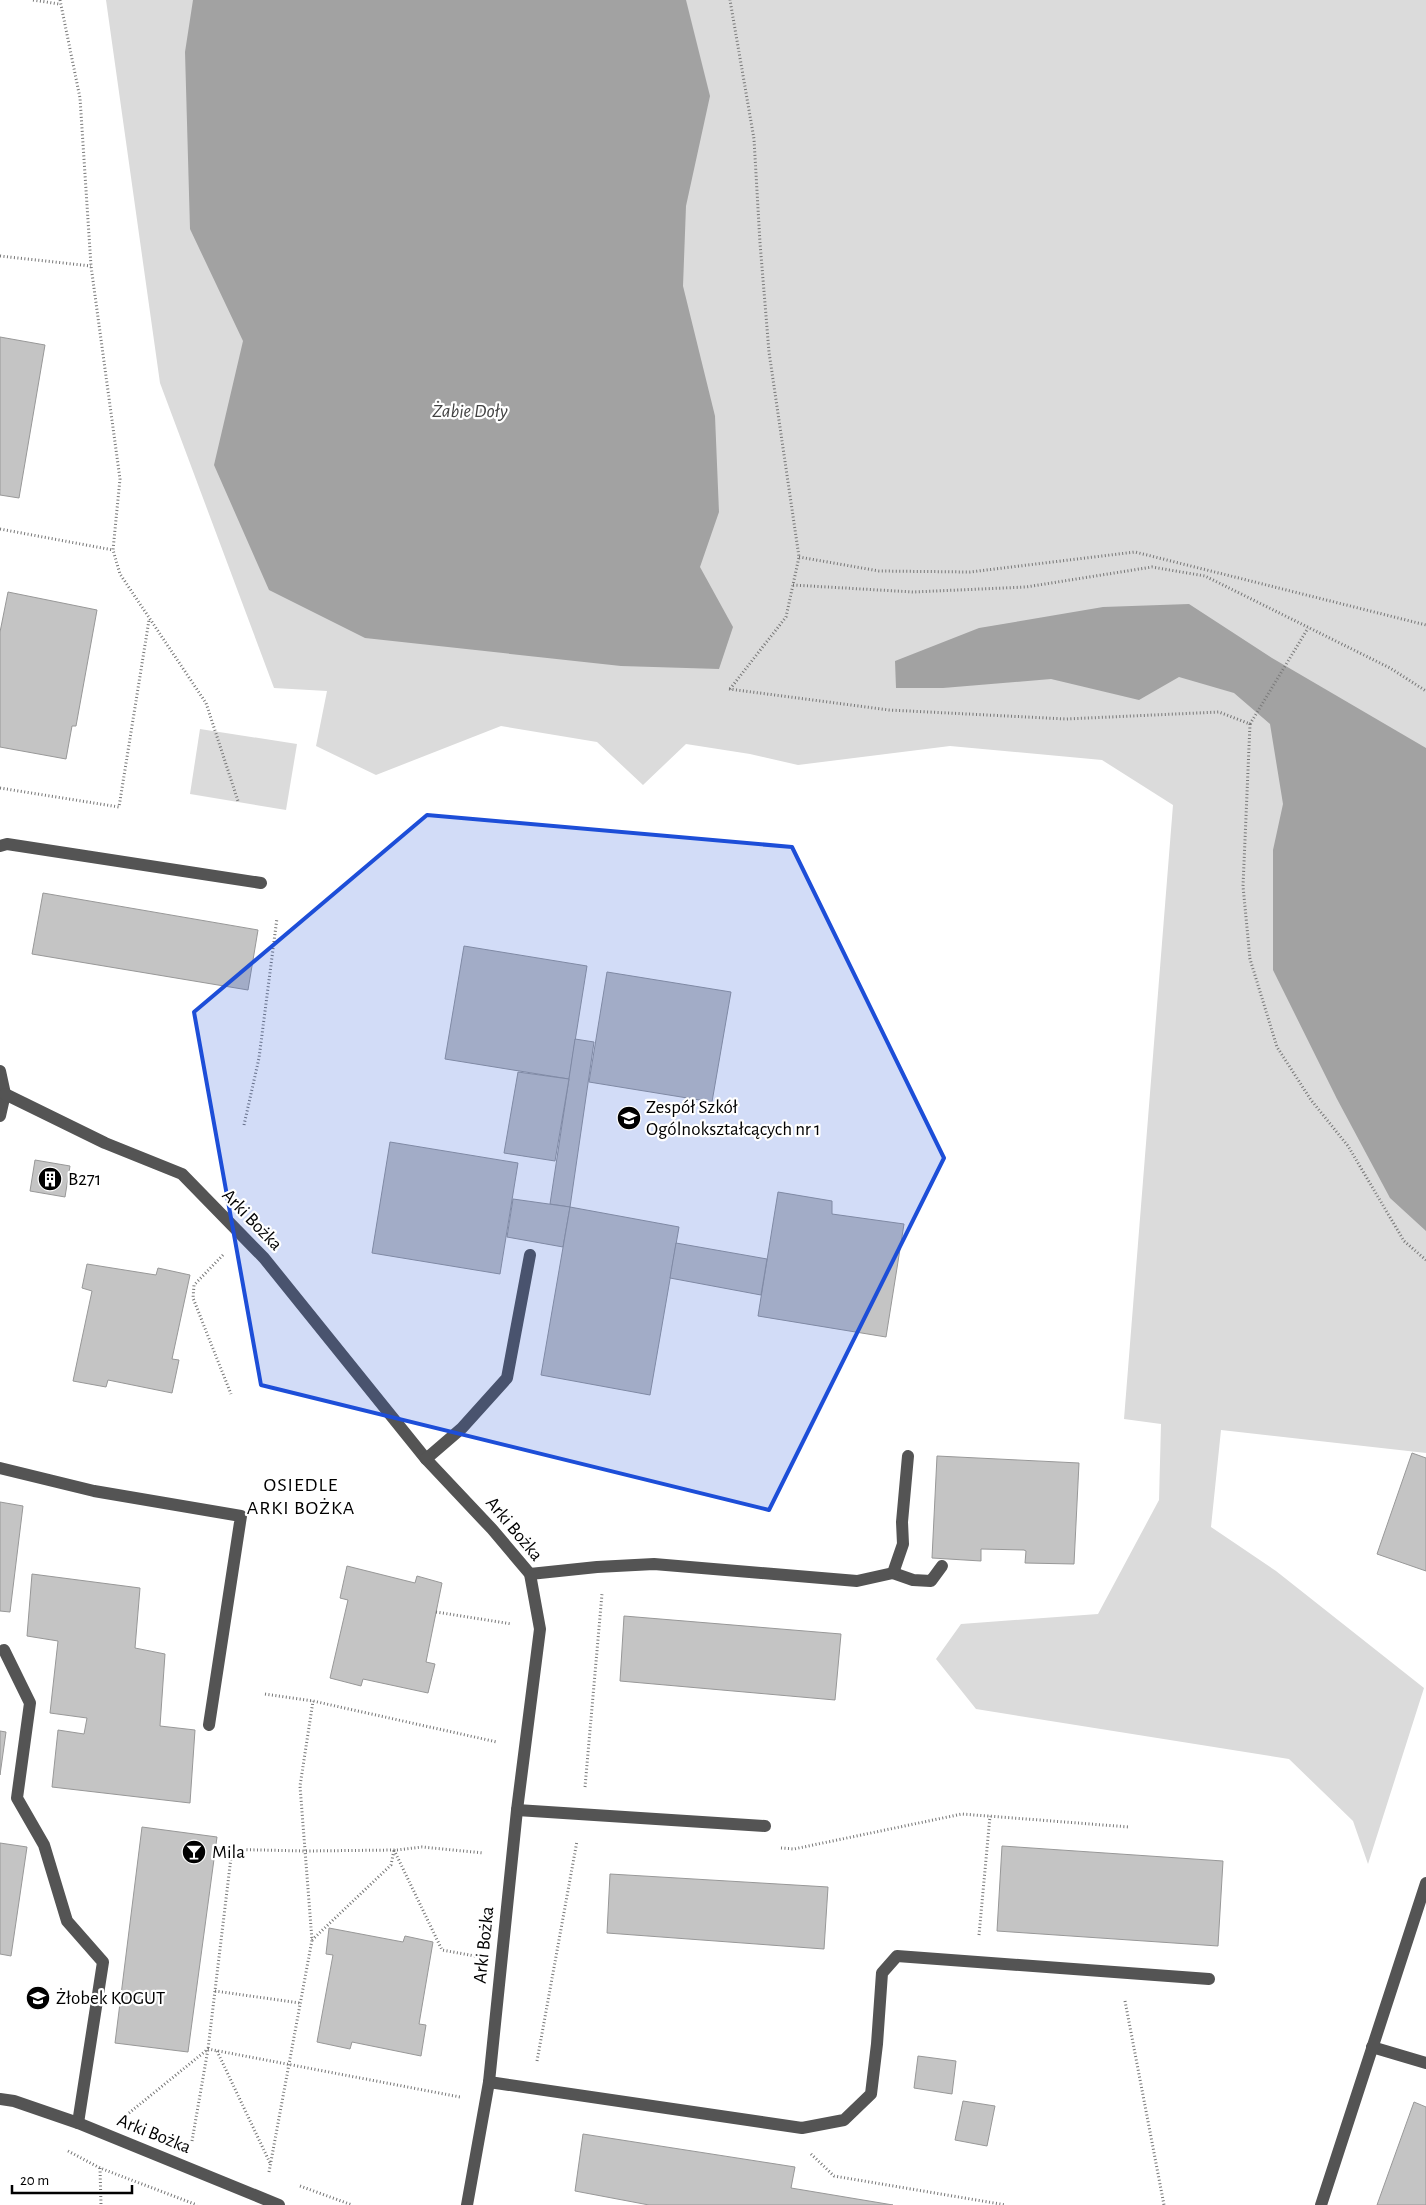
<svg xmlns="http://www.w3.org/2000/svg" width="1426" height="2205" font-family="'Alegreya Sans',sans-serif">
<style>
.green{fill:#dbdbdb}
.water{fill:#a2a2a2}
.building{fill:#c4c4c4;stroke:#989898}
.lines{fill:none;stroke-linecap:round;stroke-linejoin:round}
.path{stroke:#767676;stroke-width:3;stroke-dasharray:1 2.5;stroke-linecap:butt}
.minor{stroke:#545454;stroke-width:12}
.marked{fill:#1d4ed8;fill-opacity:0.2;stroke:#1d4ed8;stroke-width:4;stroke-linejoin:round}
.labels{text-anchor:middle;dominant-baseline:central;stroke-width:4.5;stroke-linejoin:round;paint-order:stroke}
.poi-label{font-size:19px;fill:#000;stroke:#fff;text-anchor:start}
.street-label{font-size:19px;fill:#000;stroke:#fff}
.water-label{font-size:20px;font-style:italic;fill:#434343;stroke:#fff}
.neighbourhood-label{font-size:20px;letter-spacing:1px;fill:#000;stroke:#fff}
</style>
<rect width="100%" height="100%" fill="#fff"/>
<g class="green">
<path d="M106 0H1426V1453L1221 1430 1211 1527 1276 1571 1424 1688 1368 1864 1353 1821 1289 1759 976 1709 936 1659 961 1624 1098 1614 1159 1500 1161 1424 1124 1419 1173 805 1102 760 950 746 798 765 750 754 686 744 643 785 597 742 501 726 376 775 316 746 327 691 274 688 160 383Z"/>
<path d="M200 729 297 744 286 810 190 794Z"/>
</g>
<g class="water">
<path d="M193 0H686L710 96 686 206 683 286 715 416 719 512 700 567 733 627 719 669 621 666 365 638 269 590 214 465 243 341 190 229 185 52Z"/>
<path d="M1189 604 1272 658 1426 748V1231L1390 1198 1337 1099 1273 970V850L1283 804 1270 724 1234 693 1179 677 1139 700 1051 679 943 688H896L895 661 979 628 1103 607Z"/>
</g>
<g class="building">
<path d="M0 337 45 345 19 498 0 495Z"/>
<path d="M8 592 97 610 76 726H72L66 759 0 747V632Z"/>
<path d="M43 893 258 930 248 990 32 954Z"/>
<path d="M464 946 587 966 569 1079 445 1059Z"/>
<path d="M607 972 731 992 712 1102 589 1082Z"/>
<path d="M575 1039 594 1042 570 1207 550 1204Z"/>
<path d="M518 1072 569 1079 555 1161 504 1153Z"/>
<path d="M390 1142 518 1163 500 1274 372 1253Z"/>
<path d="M35 1160 70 1166 65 1197 30 1191Z"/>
<path d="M778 1192 832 1201V1214L904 1224 886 1337 758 1316Z"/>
<path d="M513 1199 570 1207 563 1247 507 1237Z"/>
<path d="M570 1207 679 1227 650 1395 541 1375Z"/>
<path d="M676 1243 767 1259 761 1295 670 1278Z"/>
<path d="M87 1264 156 1275 158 1268 190 1275 172 1359 179 1360 172 1393 108 1380 106 1387 73 1381 92 1291 82 1288Z"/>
<path d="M1412 1453 1426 1458V1571L1377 1554Z"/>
<path d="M937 1456 1079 1463 1074 1564 1025 1563 1026 1551 1024 1550 981 1549V1561L932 1558Z"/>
<path d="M0 1502 23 1506 10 1612 0 1611Z"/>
<path d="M347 1566 415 1583 417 1576 442 1583 426 1662 435 1664 428 1693 363 1679 361 1686 330 1678 348 1600 340 1598Z"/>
<path d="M32 1574 140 1588 135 1648 165 1654 160 1726 195 1730 190 1803 52 1787 58 1730 84 1734 87 1718 50 1713 58 1641 27 1636Z"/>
<path d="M624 1616 841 1634 835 1700 620 1681Z"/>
<path d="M0 1731 6 1732 0 1775Z"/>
<path d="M142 1827 217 1837 188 2052 115 2043Z"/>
<path d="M0 1843 27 1847 11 1956 0 1954Z"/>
<path d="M1002 1846 1223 1861 1218 1946 997 1931Z"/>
<path d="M610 1874 828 1887 824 1949 607 1933Z"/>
<path d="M329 1928 403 1942 405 1936 433 1942 419 2024 426 2025 421 2056 352 2042 350 2049 317 2042 333 1955 326 1954Z"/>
<path d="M918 2056 956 2061 952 2094 914 2088Z"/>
<path d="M963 2101 995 2106 987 2146 955 2140Z"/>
<path d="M1414 2102 1426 2107V2205H1377Z"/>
<path d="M583 2134 795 2167 791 2188 893 2205H649L575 2191Z"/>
</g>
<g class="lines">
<g class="path">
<path d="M33 0 59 4"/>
<path d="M60 0 80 98 91 266 120 479 113 550 120 574 206 703 238 801"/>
<path d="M0 256 91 266"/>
<path d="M0 529 113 550"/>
<path d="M799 557 879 571 970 572 1135 552 1426 625"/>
<path d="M793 585 913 592 1026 587 1152 567 1205 576 1390 668 1426 691"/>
<path d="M729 689 889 710 1066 719 1219 712 1250 724 1243 886 1250 959 1277 1047 1311 1100 1348 1146 1404 1241 1426 1260"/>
<path d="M730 689 786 617 799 557 769 352 760 243 754 139 730 0"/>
<path d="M1250 724 1308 628"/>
<path d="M0 788 119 807 149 620"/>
<path d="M244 1125 259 1058 277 918"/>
<path d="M223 1255 194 1285 193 1298 231 1394"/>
<path d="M436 1612 512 1624"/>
<path d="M265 1694 313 1701 497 1742"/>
<path d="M585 1787 602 1594"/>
<path d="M781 1848 794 1849 962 1814 1129 1827"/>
<path d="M215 1849 305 1851 397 1850 422 1847 484 1853"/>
<path d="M394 1850 442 1950 475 1956"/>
<path d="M979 1935 990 1816"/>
<path d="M312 1940 391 1865 394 1850"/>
<path d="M215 1991 300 2003"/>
<path d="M1125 2001 1164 2205"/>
<path d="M217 2051 270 2163"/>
<path d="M537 2061 577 1841"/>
<path d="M129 2113 208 2049 460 2097"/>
<path d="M192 2141 208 2049 232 1849"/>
<path d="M68 2151 100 2168 197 2205"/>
<path d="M811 2154 834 2176 1006 2205"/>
<path d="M100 2168 101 2205"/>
<path d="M269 2172 312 1940 300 1786 313 1701"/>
<path d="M300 2186 352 2205"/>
</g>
<g class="minor">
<path d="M0 846 7 844 261 883"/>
<path d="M0 1071 5 1094 0 1116"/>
<path d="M5 1094 105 1143 182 1174 264 1258 426 1459 492 1529 530 1574 540 1629 517 1810 489 2082 467 2205"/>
<path d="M426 1459 462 1428 507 1378 530 1255"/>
<path d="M0 1468 94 1491 241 1516 209 1725"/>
<path d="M893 1573 913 1580 931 1581 942 1566"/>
<path d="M530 1574 597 1567 654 1564 857 1581 893 1573 903 1544 902 1522 908 1456"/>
<path d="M4 1650 30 1703 17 1798 44 1845 67 1921 103 1962 78 2123"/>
<path d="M517 1810 765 1826"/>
<path d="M1372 2047 1426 2063"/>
<path d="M489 2082 802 2128 844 2120 871 2094 877 2044 882 1973 897 1956 1209 1979"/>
<path d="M0 2099 14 2101 78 2123 279 2205"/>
<path d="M1321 2205 1426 1883"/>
</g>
</g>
<path class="marked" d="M427 815 792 847 944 1158 769 1510 261 1385 194 1012Z"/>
<defs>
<g id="school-disc" transform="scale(1.25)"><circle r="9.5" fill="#000" stroke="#fff"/><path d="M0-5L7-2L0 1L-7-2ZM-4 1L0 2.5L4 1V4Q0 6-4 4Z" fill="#fff"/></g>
<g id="building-disc" transform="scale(1.25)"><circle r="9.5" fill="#000" stroke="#fff"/><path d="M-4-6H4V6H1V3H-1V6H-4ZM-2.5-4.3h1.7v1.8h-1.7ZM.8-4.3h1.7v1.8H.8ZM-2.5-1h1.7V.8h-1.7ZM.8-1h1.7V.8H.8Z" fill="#fff"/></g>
<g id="bar-disc" transform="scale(1.25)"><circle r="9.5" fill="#000" stroke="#fff"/><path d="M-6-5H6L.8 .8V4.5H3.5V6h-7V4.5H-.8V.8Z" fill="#fff"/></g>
</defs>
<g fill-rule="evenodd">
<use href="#school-disc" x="629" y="1118"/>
<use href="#building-disc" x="50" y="1179"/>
<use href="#bar-disc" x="194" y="1852"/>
<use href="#school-disc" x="38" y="1998"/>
</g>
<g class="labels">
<g class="poi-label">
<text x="646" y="1107">Zespół Szkół<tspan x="646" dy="22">Ogólnokształcących nr 1</tspan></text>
<text x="68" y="1179">B271</text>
<text x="212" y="1852">Mila</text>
<text x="56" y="1998">Żłobek KOGUT</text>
</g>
<g class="street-label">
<text transform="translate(252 1220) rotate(46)">Arki Bożka</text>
<text transform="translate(514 1529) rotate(50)">Arki Bożka</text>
<text transform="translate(484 1945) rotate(-84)">Arki Bożka</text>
<text transform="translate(154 2134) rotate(22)">Arki Bożka</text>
</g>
<g class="water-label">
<text x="470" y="411">Żabie Doły</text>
</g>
<g class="neighbourhood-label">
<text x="301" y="1485">OSIEDLE<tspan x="301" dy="23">ARKI BOŻKA</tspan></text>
</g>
</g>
<path d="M12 2185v8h120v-8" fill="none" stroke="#000000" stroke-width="2.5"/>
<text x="20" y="2185" font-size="15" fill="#000000" stroke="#ffffff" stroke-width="4" paint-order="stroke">20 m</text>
</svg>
